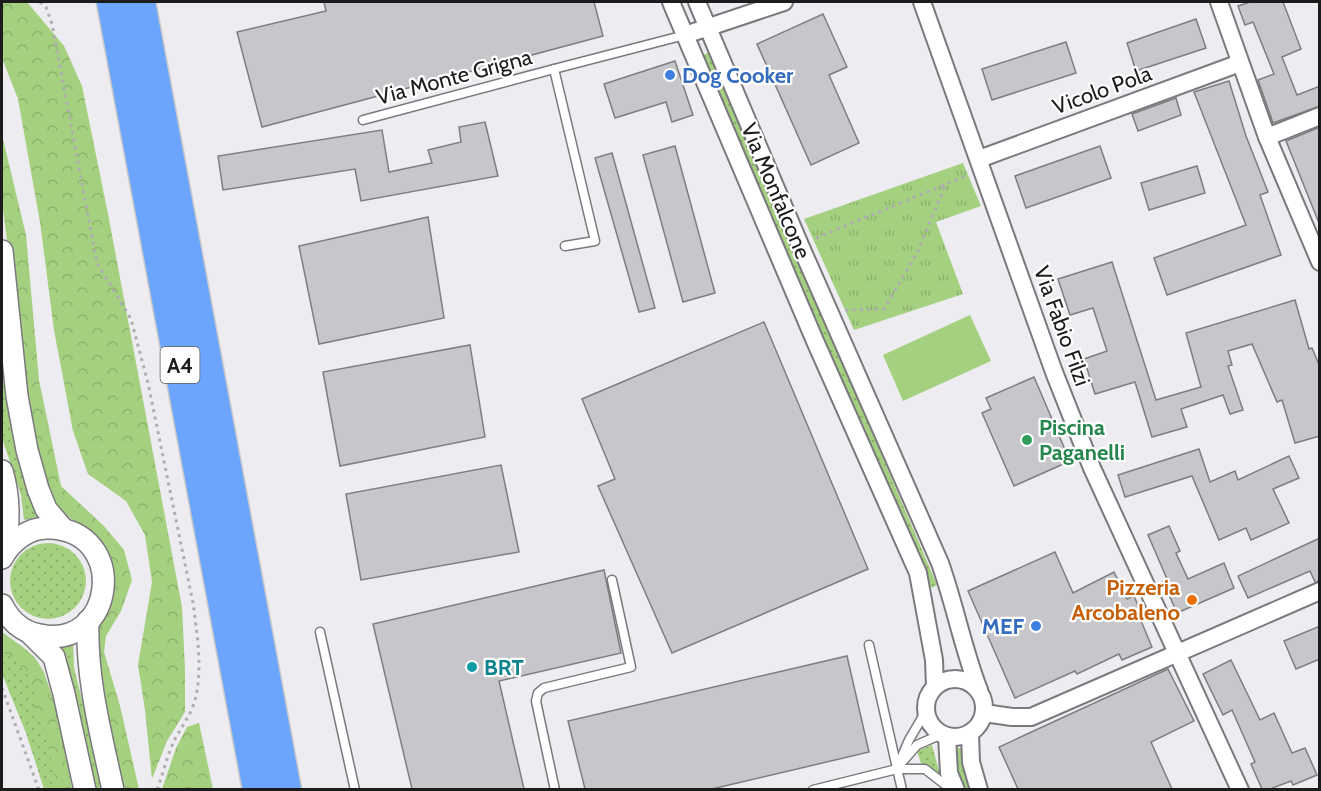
<svg xmlns="http://www.w3.org/2000/svg" width="1321" height="791" font-family="Cabin,sans-serif">
<style>
.grass{fill:url(#grass-dots)}
.forest{fill:url(#forest-crowns)}
.park{fill:url(#park-tufts)}
.pitch{fill:#a5d080}
.building{fill:#c7c7cb;stroke:#7e7e81;stroke-width:1.5}
.lines{fill:none;stroke-linecap:round;stroke-linejoin:round}
.service-casing{stroke:#7a797d;stroke-width:11}
.minor-casing{stroke:#7a797d;stroke-width:20}
.tertiary-casing{stroke:#7a797d;stroke-width:24}
.motorway-casing{stroke:#c9c9c9;stroke-width:33}
.path{stroke:#aeadb0;stroke-width:3;stroke-dasharray:3 4.5;stroke-linecap:butt}
.service{stroke:#fff;stroke-width:8}
.minor{stroke:#fff;stroke-width:16}
.tertiary{stroke:#fff;stroke-width:21}
.motorway{stroke:#6ba5fe;stroke-width:30}
.shop-dot{fill:#3f7fe0;stroke:#fff;stroke-width:2}
.leisure-dot{fill:#2e9e5b;stroke:#fff;stroke-width:2}
.food-dot{fill:#e8710a;stroke:#fff;stroke-width:2}
.culture-dot{fill:#0f9aa8;stroke:#fff;stroke-width:2}
.labels{text-anchor:middle;dominant-baseline:central;stroke-width:4.5;stroke-linejoin:round;paint-order:stroke}
.shield{fill:#fff;stroke:#616061;stroke-width:1.5}
.shield-label{font-size:21px;font-weight:bold;fill:#1d1c1d}
.shop-label{font-size:22px;font-weight:bold;fill:#366cbe;stroke:#fff;text-anchor:start}
.street-label{font-size:22px;fill:#1d1c1d;stroke:#fff}
.leisure-label{font-size:22px;font-weight:bold;fill:#27864d;stroke:#fff;text-anchor:start}
.food-label{font-size:22px;font-weight:bold;fill:#c56008;stroke:#fff;text-anchor:end}
.culture-label{font-size:22px;font-weight:bold;fill:#0d838f;stroke:#fff;text-anchor:start}
</style>
<defs>
<pattern id="grass-dots" width="8" height="8" patternUnits="userSpaceOnUse" patternTransform="scale(1.5)"><rect width="8" height="8" fill="#a5d080"/><path d="M2 2h.1M6 6h.1" fill="none" stroke="#8eb26e" stroke-width="1.8" stroke-linecap="round"/></pattern>
<pattern id="forest-crowns" width="20" height="18" patternUnits="userSpaceOnUse" patternTransform="scale(1.5)"><rect width="20" height="18" fill="#a5d080"/><path d="M2 6a3 3 0 1 1 6 0M12 15a3 3 0 1 1 6 0" fill="none" stroke="#8eb26e"/></pattern>
<pattern id="park-tufts" width="24" height="20" patternUnits="userSpaceOnUse" patternTransform="scale(1.5)"><rect width="24" height="20" fill="#a5d080"/><path d="M3 7l-1-3M5 7V3M7 7l1-3M15 17l-1-3M17 17v-4M19 17l1-3" fill="none" stroke="#8eb26e"/></pattern>
</defs>
<rect width="100%" height="100%" fill="#edecf0"/>
<g class="grass">
<path d="M710 52 937 585 931 588 703 55Z"/>
<path d="M2 356C5 390 19 496 43 516L24 520 21 495 2 438Z"/>
<circle cx="48" cy="581" r="38"/>
<path d="M2 632C12 640 25 647 34 657 54 680 67 758 72 789H44L26 733 2 674Z"/>
<path d="M73 640 74 668 95 751 102 789H95L54 645Z"/>
<path d="M932 745 940 775 921 763 917 751Z"/>
<path d="M956 748H962L961 761 972 789H966L955 765Z"/>
</g>
<g class="forest">
<path d="M2 2H27L64 46 82 86 108 214 182 607 185 669V712L167 741 152 779 145 710 138 665 152 582 145 535 126 501 88 474 73 431 54 330 40 222 18 99 2 58Z"/>
<path d="M2 135 26 235 39 380 61 486 104 526 124 550 132 580 121 611 106 636 104 652 120 706 139 789H122L94 664 102 545 90 530 70 518 58 507 49 493 30 424 2 201Z"/>
<path d="M2 632 34 657 44 672 72 789H57L43 721 34 711C38 682 26 666 2 652Z"/>
<path d="M199 723 213 789H162L176 748 187 727Z"/>
</g>
<path class="park" d="M963 163 981 206 936 222 963 294 854 330 804 219Z"/>
<path class="pitch" d="M970 315 991 361 903 401 883 355Z"/>
<g class="building">
<path d="M324 2H594L603 36 262 127 237 32 326 11Z"/>
<path d="M1250 2H1283L1301 49 1282 57 1297 95 1320 86V106L1273 123 1258 80 1274 74 1253 22 1245 25 1238 6Z"/>
<path d="M823 14 847 67 829 75 859 143 811 165 757 44Z"/>
<path d="M1196 19 1206 48 1136 71 1127 43Z"/>
<path d="M1066 42 1076 73 992 100 982 69Z"/>
<path d="M675 61 693 115 672 122 666 102 615 118 604 84Z"/>
<path d="M1229 81 1246 136 1268 192 1260 195 1281 255 1167 295 1154 258 1246 225 1194 92Z"/>
<path d="M1176 98 1181 115 1138 131 1132 114Z"/>
<path d="M485 122 498 176 361 201 355 169 223 190 218 156 382 130 389 172 432 163 428 150 461 142 459 127Z"/>
<path d="M1320 127V223H1319L1286 141Z"/>
<path d="M675 146 715 293 683 302 643 155Z"/>
<path d="M1100 146 1111 178 1026 208 1015 176Z"/>
<path d="M612 153 655 308 639 312 595 158Z"/>
<path d="M1197 166 1205 193 1149 210 1141 183Z"/>
<path d="M428 217 444 318 319 344 299 246Z"/>
<path d="M1112 262 1156 400 1201 387 1186 333 1295 300 1309 349 1312 348 1320 367V436L1295 443 1282 400 1277 402 1252 344 1228 351 1232 365 1228 366 1243 410 1230 414 1223 395 1181 409 1187 427 1152 437 1135 382 1095 394 1084 359 1107 351 1093 308 1070 315 1058 279Z"/>
<path d="M764 322 868 569 672 653 598 486 615 479 582 399Z"/>
<path d="M470 345 485 437 340 466 323 372Z"/>
<path d="M1034 377 1070 461 1014 486 982 413 991 409 986 398Z"/>
<path d="M1199 449 1210 482 1235 471 1238 480 1289 456 1299 478 1273 489 1289 523 1251 540 1246 528 1219 540 1192 476 1125 497 1118 475Z"/>
<path d="M501 465 519 552 361 580 346 494Z"/>
<path d="M1169 526 1180 551 1176 553 1188 579 1224 563 1234 588 1177 613 1163 581 1167 579 1148 535Z"/>
<path d="M1320 538V581L1315 582 1310 571 1248 598 1238 576Z"/>
<path d="M1055 552 1073 593 1114 572 1127 599 1134 596 1142 615 1139 616 1152 647 1122 660 1119 654 1077 674 1075 671 1015 698 968 591Z"/>
<path d="M604 570 621 653 499 681 524 789H412L373 624Z"/>
<path d="M1320 626V659L1296 669 1284 641Z"/>
<path d="M847 656 869 752 712 789H585L568 721Z"/>
<path d="M1231 660 1260 720 1274 713 1292 753 1305 748 1317 775 1293 785 1291 781 1270 789H1262L1251 764 1255 762 1232 710 1223 715 1203 674Z"/>
<path d="M1168 669 1194 721 1151 742 1172 789H1018L999 747Z"/>
</g>
<g class="lines">
<g class="service-casing">
<g id="service">
<path d="M363 120 554 69"/>
<path d="M565 246 595 241 554 69 685 35"/>
<path d="M320 632 355 790"/>
<path d="M869 645 902 790"/>
<path d="M903 761 917 745 942 734"/>
<path d="M897 768 909 740 926 711"/>
<path d="M555 790 536 701 538 693 544 688 631 667 612 580"/>
<path d="M813 790 897 769H925L952 790"/>
</g>
</g>
<g class="minor-casing">
<g id="minor">
<path d="M671 2 815 341 918 573 934 660 935 686"/>
<path d="M697 2 800 245 940 563C955 605 963 649 979 690"/>
<path d="M922 2 1054 372 1092 468 1240 790"/>
<path d="M1219 2 1267 137 1320 262"/>
<path d="M685 35 784 2"/>
<path d="M1267 137 1320 116"/>
<path d="M979 159 1240 63"/>
<circle cx="955" cy="708" r="29"/>
<path d="M984 713 1012 717H1031L1320 591"/>
<path d="M970 733 971 762 979 790"/>
<path d="M947 736 949 773 956 790"/>
</g>
</g>
<g class="tertiary-casing">
<g id="tertiary">
<path d="M2 251 17 396 27 450 38 489 46 509 63 529"/>
<path d="M2 471C10 498 9 523 5 551"/>
<path d="M2 558C11 541 29 527 49 528 130 530 115 651 40 635 22 632 10 621 2 605"/>
<path d="M88 621C86 679 101 734 113 790"/>
<path d="M31 634 54 657 64 694 85 790"/>
</g>
</g>
<g class="motorway-casing">
<g id="motorway">
<path d="M112 2 258 790"/>
<path d="M140 2 286 790"/>
</g>
</g>
<g class="path">
<path d="M40 2 46 7 52 24 97 263 131 319 148 383 193 603C197 633 203 669 195 700 191 715 181 727 174 741 167 756 163 774 157 790"/>
<path d="M816 238 968 175"/>
<path d="M845 310 884 309 917 253 945 186"/>
<path d="M2 688 39 790"/>
</g>
<use href="#service" class="service"/>
<use href="#minor" class="minor"/>
<use href="#tertiary" class="tertiary"/>
<use href="#motorway" class="motorway"/>
</g>
<g class="shop-dot">
<circle cx="670" cy="75" r="6"/>
<circle cx="1036" cy="626" r="6"/>
</g>
<circle class="leisure-dot" cx="1027" cy="440" r="6"/>
<circle class="food-dot" cx="1192" cy="600" r="6"/>
<circle class="culture-dot" cx="472" cy="667" r="6"/>
<g class="labels">
<rect class="shield" x="160.5" y="347" width="39" height="36" rx="4.5"/>
<g class="shield-label">
<text x="180" y="365">A4</text>
</g>
<g class="shop-label">
<text x="682" y="75">Dog Cooker</text>
<text x="1024" y="626" text-anchor="end">MEF</text>
</g>
<g class="street-label">
<text transform="translate(454 77) rotate(-15)">Via Monte Grigna</text>
<text transform="translate(1102 90) rotate(-20)">Vicolo Pola</text>
<text transform="translate(776 191) rotate(67)">Via Monfalcone</text>
<text transform="translate(1062 326) rotate(70)">Via Fabio Filzi</text>
</g>
<g class="leisure-label">
<text x="1039" y="427">Piscina<tspan x="1039" dy="25">Paganelli</tspan></text>
</g>
<g class="food-label">
<text x="1180" y="587">Pizzeria<tspan x="1180" dy="25">Arcobaleno</tspan></text>
</g>
<g class="culture-label">
<text x="484" y="667">BRT</text>
</g>
</g>
<rect width="1321" height="791" fill="none" stroke="#1d1c1d" stroke-width="6"/>
</svg>
